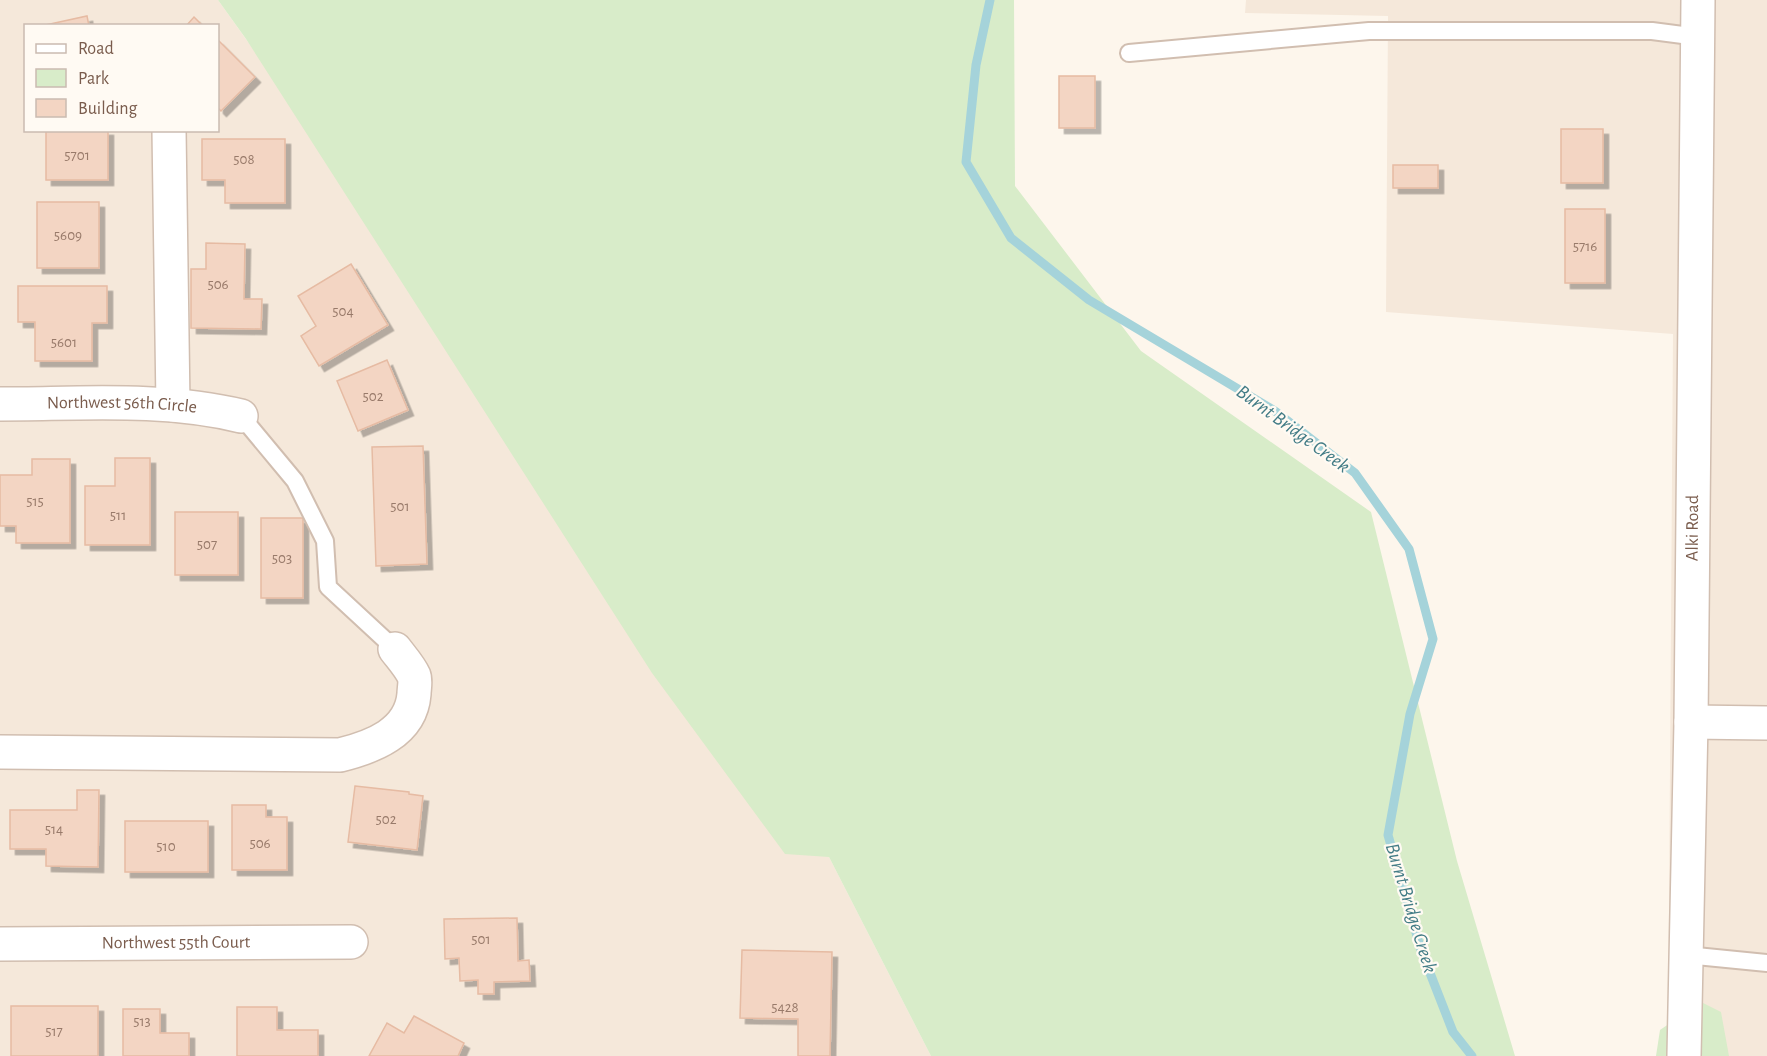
<svg xmlns="http://www.w3.org/2000/svg" width="1767" height="1056" font-family="'Alegreya Sans',sans-serif">
<style>
.residential{fill:#f5e8da;fill-rule:evenodd}
.green{fill:#d8ecc9}
.lines{fill:none;stroke-linecap:round;stroke-linejoin:round}
.stream{stroke:#a5d3da;stroke-width:9}
.building{fill:#f3d5c3;stroke:#e6bba3;stroke-width:1.5;filter:url(#shadow)}
.service-casing{stroke:#d1beb0;stroke-width:20}
.minor-casing{stroke:#d1beb0;stroke-width:36}
.service{stroke:#fff;stroke-width:16}
.minor{stroke:#fff;stroke-width:33}
.labels{text-anchor:middle;dominant-baseline:central;stroke-width:4.5;stroke-linejoin:round;paint-order:stroke}
.number-label{font-size:15px;fill:#987a6a}
.street-label{font-size:18px;fill:#7a5c4d;stroke:#fffaf3}
.water-label{font-size:20px;font-style:italic;fill:#437c86;stroke:#fffaf3}
</style>
<defs>
<filter id="shadow"><feDropShadow dx="5.5" dy="5.5" stdDeviation="0" flood-color="#0004"/></filter>
</defs>
<rect width="100%" height="100%" fill="#fdf6ec"/>
<g class="residential">
<path d="M0 0H218L829 857 931 1056H0ZM26 26H218V130H26Z"/>
<path d="M1246 0H1767V1056H1668L1673 334 1386 312 1388 16 1245 13Z"/>
</g>
<g class="green">
<path d="M218 0H1014L1015 186 1141 351 1371 512 1457 861 1515 1056H931L829 857 785 854 652 673 246 39Z"/>
<path d="M1701 1002 1721 1012 1729 1056H1656L1660 1030Z"/>
</g>
<g class="lines">
<path class="stream" d="M990 0 976 65 966 162 1011 238 1089 300 1275 411 1355 473 1409 549 1433 639 1410 714 1388 835 1421 950 1453 1032 1472 1056"/>
</g>
<g class="building">
<path d="M87 16 89 26H41Z"/>
<path d="M194 17 203 26H186Z"/>
<path d="M218 40 255 77 221 111 218 108Z"/>
<rect x="1059" y="76" width="36" height="52"/>
<rect x="1561" y="129" width="42" height="54"/>
<rect x="46" y="130" width="62" height="50"/>
<path d="M202 139H285V203H225V180H202Z"/>
<rect x="1393" y="165" width="45" height="23"/>
<rect x="37" y="202" width="62" height="66"/>
<rect x="1565" y="209" width="40" height="74"/>
<path d="M206 243 245 244 244 299H262L261 329 191 328V269H206Z"/>
<path d="M351 264 388 325 319 366 301 336 316 326 298 296Z"/>
<path d="M18 286H107V323H92V361H35V322H18Z"/>
<path d="M387 360 408 410 358 431 337 381Z"/>
<path d="M423 446 427 564 376 566 372 447Z"/>
<path d="M115 458H150V545H85V486H115Z"/>
<path d="M32 459H70V543H16V526H0V475H32Z"/>
<rect x="175" y="512" width="63" height="63"/>
<rect x="261" y="518" width="42" height="80"/>
<path d="M355 786 409 792V794L423 796 417 850 348 842Z"/>
<path d="M77 790H99L98 867 46 866V849H10V810H77Z"/>
<path d="M232 805H266V817H287V870H232Z"/>
<rect x="125" y="821" width="83" height="51"/>
<path d="M517 918 518 961 529 960 530 981 494 982V994H478V980L460 981 459 958 445 959 444 919Z"/>
<path d="M742 950 832 952 830 1056H798V1019L740 1018Z"/>
<rect x="11" y="1006" width="87" height="50"/>
<path d="M237 1007H277V1030H318V1056H237Z"/>
<path d="M123 1009H160V1033H189V1056H123Z"/>
<path d="M414 1016 464 1043 458 1056H369L387 1023 404 1033Z"/>
</g>
<g class="lines">
<g class="service-casing">
<g id="service">
<path d="M1129 53 1369 31H1652L1698 37"/>
<path d="M241 416 295 481 325 541 328 587 395 649"/>
<path d="M1686 955 1767 963"/>
</g>
</g>
<g class="minor-casing">
<g id="minor">
<path d="M169 130 173 405"/>
<path id="s1" d="M0 404C80 404 163 397 241 416"/>
<path d="M1691 722 1767 723"/>
<path d="M0 752 340 755C372 747 411 733 414 694 414 689 416 681 414 676 410 667 401 657 395 649"/>
<path id="s2" d="M0 944 351 942"/>
<path id="s3" d="M1684 1056 1691 722 1698 0"/>
</g>
</g>
<use href="#service" class="service"/>
<use href="#minor" class="minor"/>
</g>
<g class="labels">
<g class="number-label">
<text x="77" y="155">5701</text>
<text x="244" y="159">508</text>
<text x="68" y="235">5609</text>
<text x="1585" y="246">5716</text>
<text x="218" y="284">506</text>
<text x="343" y="311">504</text>
<text x="64" y="342">5601</text>
<text x="373" y="396">502</text>
<text x="35" y="501">515</text>
<text x="400" y="506">501</text>
<text x="118" y="515">511</text>
<text x="207" y="544">507</text>
<text x="282" y="558">503</text>
<text x="386" y="819">502</text>
<text x="54" y="829">514</text>
<text x="260" y="843">506</text>
<text x="166" y="846">510</text>
<text x="481" y="939">501</text>
<text x="785" y="1007">5428</text>
<text x="142" y="1021">513</text>
<text x="54" y="1031">517</text>
</g>
<g class="street-label">
<text stroke="none"><textPath href="#s1" startOffset="122">Northwest 56th Circle</textPath></text>
<text stroke="none"><textPath href="#s3" startOffset="528">Alki Road</textPath></text>
<text stroke="none"><textPath href="#s2" startOffset="176">Northwest 55th Court</textPath></text>
</g>
<g class="water-label">
<text transform="translate(1293 429) rotate(36)">Burnt Bridge Creek</text>
<text transform="translate(1411 908) rotate(73)">Burnt Bridge Creek</text>
</g>
</g>
<rect x="24" y="24" width="195" height="108" fill="#fffaf3" stroke="#cabbb1" stroke-width="1.5"/>
<rect x="36" y="44" width="30" height="9" fill="#ffffff" stroke="#cabbb1" stroke-width="1.5"/>
<text x="78" y="54" font-size="18" fill="#7a5c4d">Road</text>
<rect x="36" y="69" width="30" height="18" fill="#d8ecc9" stroke="#cabbb1" stroke-width="1.5"/>
<text x="78" y="84" font-size="18" fill="#7a5c4d">Park</text>
<rect x="36" y="99" width="30" height="18" fill="#f3d5c3" stroke="#cabbb1" stroke-width="1.5"/>
<text x="78" y="114" font-size="18" fill="#7a5c4d">Building</text>
</svg>
